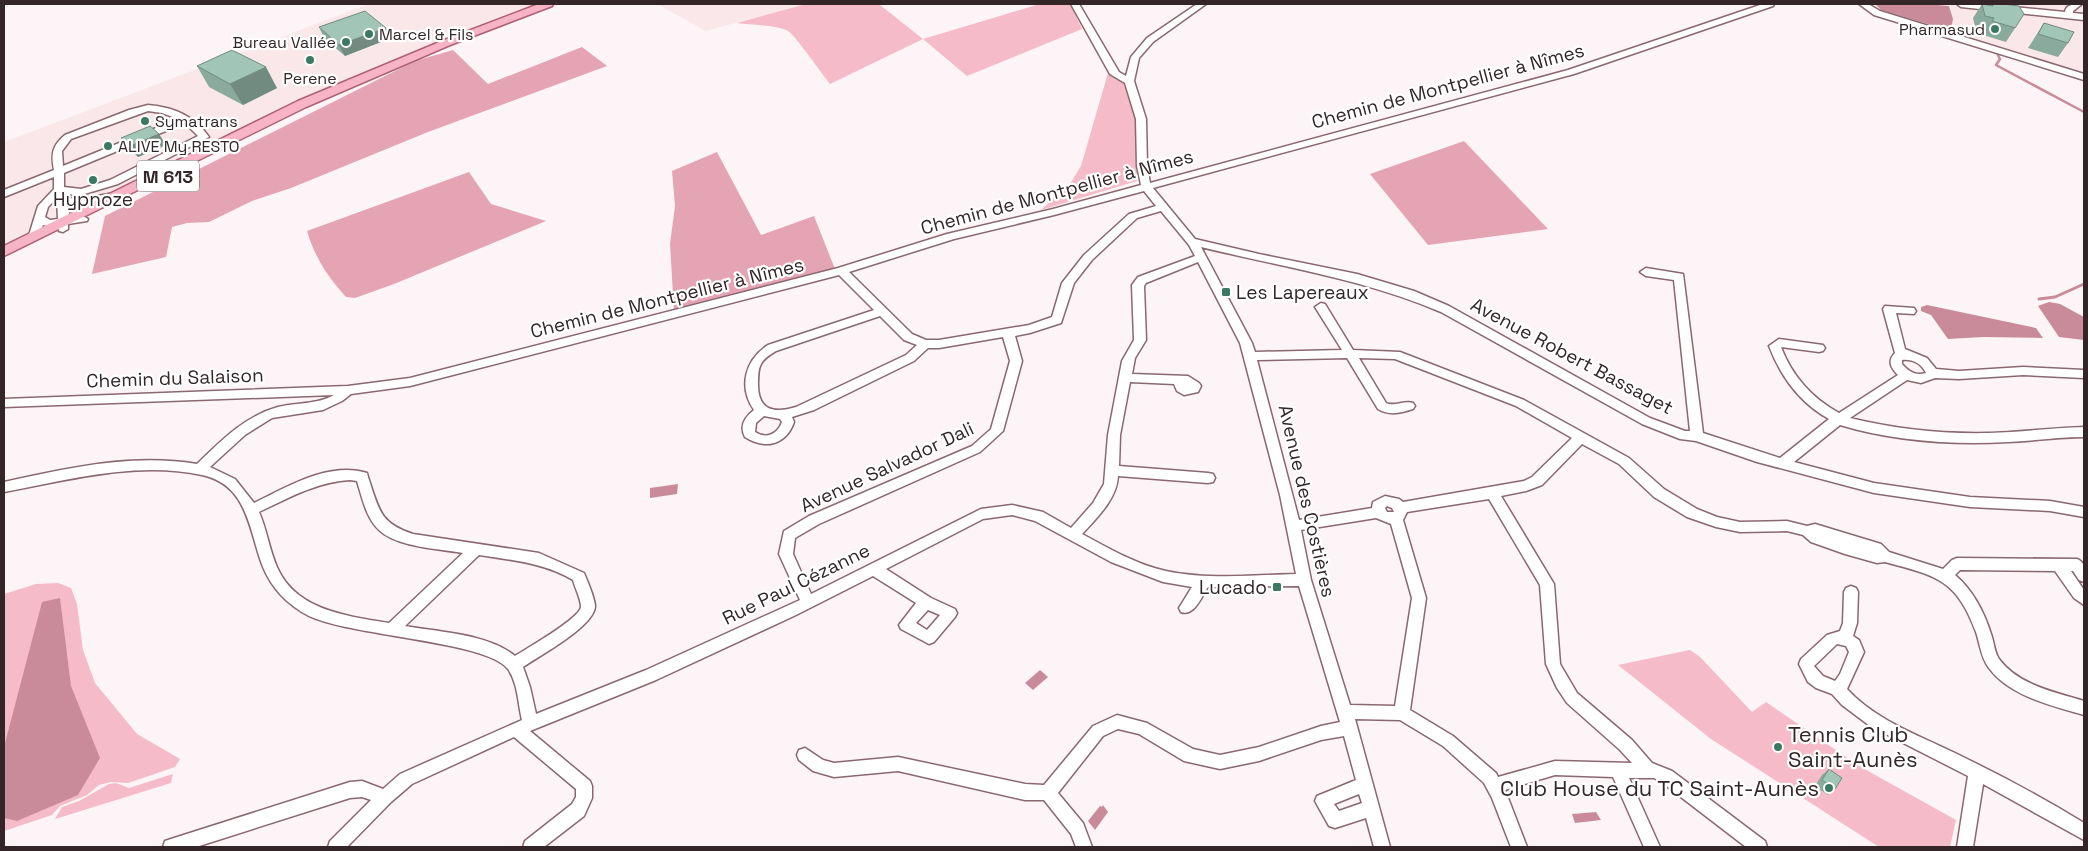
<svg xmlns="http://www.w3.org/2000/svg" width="2088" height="851" font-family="'Space Grotesk',sans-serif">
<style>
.built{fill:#fae7ea}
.green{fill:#f5bbc8}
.forest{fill:#e5a4b3}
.water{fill:#c98b99}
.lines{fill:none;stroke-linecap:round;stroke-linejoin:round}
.stream-far1{stroke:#c98b99;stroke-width:2.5}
.stream{stroke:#c98b99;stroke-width:3}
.minor-casing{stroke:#8a6870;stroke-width:3}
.major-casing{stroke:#ae6176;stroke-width:3}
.minor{fill:#fff;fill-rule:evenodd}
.major{fill:#f7b4c6;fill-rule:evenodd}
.wall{fill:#8aaa9e}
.shaded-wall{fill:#718b81}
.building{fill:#a1c6b8;stroke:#718b81}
.poi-dot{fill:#3c7964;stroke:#fff;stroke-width:2}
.labels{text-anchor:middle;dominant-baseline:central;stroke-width:4.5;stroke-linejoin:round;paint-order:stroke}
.far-poi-label{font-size:16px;fill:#332528;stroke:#fff;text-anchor:start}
.shield{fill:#fff;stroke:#706668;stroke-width:1}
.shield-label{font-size:18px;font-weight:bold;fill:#332528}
.street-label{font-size:19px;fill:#332528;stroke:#fff}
.poi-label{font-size:19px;fill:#332528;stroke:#fff}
.near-poi-label{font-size:22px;fill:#332528;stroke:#fff;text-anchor:start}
</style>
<rect width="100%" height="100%" fill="#fcf4f6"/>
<g class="built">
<path d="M369 4H537L370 69 296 103 110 192 4 247V142Z"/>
<path d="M657 4H806L706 31Z"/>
<path d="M1950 4H2084V80L1952 41 1956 35Z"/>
</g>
<g class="green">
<path d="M806 4H882L880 5 923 39 1040 4H1070L1082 29 967 76 923 39 830 84C822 74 795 35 788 31 776 25 751 25 737 23Z"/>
<path d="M1108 73 1123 82 1135 118 1137 181 1041 210 1070 184 1081 166Z"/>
<path d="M58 583 71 588 77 604 83 650 95 683 137 734 180 759 175 767 128 783 111 782 99 785 87 795 60 806 52 815 4 831V594L36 584Z"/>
<path d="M1690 650 1700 657 1752 712 1766 702 1859 766 1956 820 1950 847H1879L1711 739 1618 665Z"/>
<path d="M173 774 171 783 55 819 62 807 79 801 109 784 116 783 129 788Z"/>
</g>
<g class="forest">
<path d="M582 47 607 66 428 132 291 188 252 201 209 222 187 223 172 227 166 257 92 274 105 216 415 61 453 50 488 84Z"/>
<path d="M1464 141 1548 229 1428 245 1370 174Z"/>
<path d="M717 152 761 235 814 216 835 269 674 311 670 244 675 206 672 171Z"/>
<path d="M469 172 491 204 546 221 394 284 355 298 346 297C328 277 315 258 307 231Z"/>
</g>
<g class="water">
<path d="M1875 4H1926L1949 6 1953 19 1951 31 1881 10Z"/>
<path d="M2049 302 2060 304 2084 317V340L2059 337 2038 306Z"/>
<path d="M1927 305 2036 328 2043 338 1983 337 1948 339 1931 315 1921 311V307Z"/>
<path d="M678 484 677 494 650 498V488Z"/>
<path d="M60 598 71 686 100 758 78 795 17 821 4 818V747L42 602Z"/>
<path d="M1040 670 1048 677 1033 690 1025 683Z"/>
<path d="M1103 805 1108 812 1095 830 1088 821 1100 806 1102 807Z"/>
<path d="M1596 812 1601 820 1575 823 1572 814Z"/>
</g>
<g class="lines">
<path class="stream-far1" d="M1997 53 2000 59 1996 65 2084 112"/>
<path class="stream" d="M2039 299 2055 297 2084 284"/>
<g class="minor-casing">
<g id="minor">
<path d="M1071 4H1079L1119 72 1126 76 1131 57 1147 38 1197 4H1206L1153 42 1139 58 1134 81 1146 119 1147 166 1150 183 1568 70 1763 4H1774L1773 6 1574 74 1153 188 1195 239 1259 254 1357 274 1414 291 1449 306 1650 418 1685 431H1690L1674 280 1646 276 1640 272 1646 268 1683 274 1703 433 1780 458 1829 419C1800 403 1781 377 1769 346L1779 339 1823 345 1825 348 1823 351 1819 352 1781 347C1792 376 1812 398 1839 413L1898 375C1891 368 1887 361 1895 353L1883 309 1885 306 1914 308 1916 311 1914 314 1896 313 1905 349 1927 358 1936 369 1959 371 2023 367 2084 370V378L2023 375 1959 379 1935 378 1921 383 1907 380 1850 418C1895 429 1941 434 1988 433 2020 432 2052 428 2084 427V437C2059 437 2033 441 2008 442 1952 445 1893 441 1840 425L1794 462 1874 483 1970 497 2050 501 2084 507V517L2050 511 1970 507 1874 493 1757 462 1696 441 1680 439 1642 424 1441 312C1364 279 1282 267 1201 247L1252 343 1255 352 1342 350 1315 307 1321 303 1325 304 1353 350 1400 352 1524 400 1629 458 1664 489 1697 509 1717 517 1740 522 1787 521 1807 526 1815 524 1881 544 1889 552 1943 569 1952 560 1957 558 2077 559C2087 563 2084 573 2084 582L2079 580 2073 571H2071L2084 590V605L2074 598 2055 571 1960 570 1955 575C1974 591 1985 614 1992 637 1994 644 1995 653 1999 659 2018 685 2055 692 2084 701V715C2053 706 2009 696 1989 668 1981 658 1980 644 1976 632 1956 579 1937 576 1885 562L1877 563 1845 554 1811 542 1803 535 1787 531 1740 532 1716 527 1687 517 1654 497 1619 464 1582 444 1542 485 1526 491 1501 496 1554 584 1560 664 1577 693 1632 740 1652 763 1672 771 1765 841 1767 847H1746L1660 781 1654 778H1629L1660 847H1644L1613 777 1555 775 1505 790 1527 847H1511L1492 798 1484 783 1443 746 1400 720 1355 719 1390 847H1374L1366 818 1335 828 1329 826 1315 801 1317 796 1356 780 1344 736 1321 740 1259 761 1220 769 1184 761 1139 734 1118 729 1103 736 1058 793 1083 823 1092 847H1076L1071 834 1044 800H1025L898 771 834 777 813 771 799 760 797 755 799 750 805 748 823 760 834 763 898 757 1025 784 1044 785 1093 726 1117 715 1147 723 1193 749 1220 755 1259 747 1321 726 1340 722 1299 586 1208 587C1202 596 1194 617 1181 612L1179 608 1192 587 1163 582 1111 562 1035 521 1012 515 983 519 886 569 931 598 955 609 957 613 955 617 934 642 929 644 901 629 899 625 916 603 873 576 796 615 656 680 530 731 590 781 592 786V798L584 816 544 847H523L525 841 572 804 576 797V789L514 737 412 784 391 802 347 847H328L330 841 371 800 362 797 350 798 196 847H163L165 841 171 839 350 782 362 781 383 789 400 774 522 720C518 704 518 683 508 669 487 641 350 636 309 616 288 605 272 589 263 567 249 532 249 485 202 475 136 461 69 480 4 492V482C67 468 133 453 197 464 221 441 245 416 278 407 297 402 316 405 334 395L4 407V399L348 386 410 378 838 268 947 234 1053 209 1141 185 1137 166 1136 119 1125 83 1110 74ZM1144 191 1156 206 1129 214 1084 255 1062 283 1052 317 1029 325 939 340H926L912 334 849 272 954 239 1054 215ZM1161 211 1189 245 1195 256 1138 277 1132 285 1134 340 1122 361 1108 435 1104 484 1093 503 1071 528 1043 512 1012 505 981 509 811 594 793 554 795 538 819 524 980 452 1003 431 1022 361 1015 336 1030 333 1061 323 1074 283 1092 260 1137 218ZM1198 262 1240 343 1280 495 1296 574C1253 575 1208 580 1166 571 1137 565 1108 548 1082 534 1096 519 1117 499 1118 476L1208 483 1213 482 1215 478 1213 474 1208 473 1119 466 1120 435 1130 382 1174 384 1177 391 1184 395 1198 392 1201 386 1199 383 1188 376 1132 374 1135 358 1146 340 1144 286 1146 283ZM839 275 874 310 768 345C745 360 738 387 754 410 745 417 739 426 745 437 765 450 786 445 794 422L792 417 814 410 914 361 928 348H939L1003 337 1010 361 991 429 972 446 809 516 784 531 779 554 800 600 646 670 536 714 530 687 523 667C539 656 595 626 595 606 595 599 587 580 584 573L539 553 413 534C379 523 379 509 368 477L367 473C329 461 287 487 254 503L235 479 210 467 245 435 272 418 323 410 342 401 351 394 410 386ZM880 316 904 340 917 345 906 355 796 407C773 414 758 410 758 384 758 377 758 369 761 364 764 358 771 354 776 351ZM1347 358 1378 409C1390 416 1400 413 1413 409L1415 406 1413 403C1404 400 1395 407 1386 403L1359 358 1395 359 1516 406 1572 438 1532 477 1524 481 1403 502 1399 499 1385 496 1373 502 1372 508 1299 520 1257 360ZM1902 360C1912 359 1921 363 1926 373 1916 376 1909 372 1902 364ZM764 416 780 419 782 422C777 435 766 439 755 432L756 423ZM350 480 357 481C362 497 366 518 379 530 396 547 440 549 463 553L389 623C348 616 296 611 277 567 269 549 267 530 259 512 288 498 317 482 350 480ZM1489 499 1540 585 1546 664 1557 688 1567 703 1620 750 1632 763 1555 761 1498 777 1496 773 1453 736 1410 710 1426 598 1403 520 1407 512ZM1387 506 1392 508 1394 512H1387L1385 508ZM1376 518 1391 524 1412 598 1395 706 1350 705 1311 580 1301 530ZM479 555C511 560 545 563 573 580 575 588 581 599 581 607 579 619 526 649 515 656 489 634 438 632 405 626ZM928 610 940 615 927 630 916 623ZM1359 794 1362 803 1339 811 1334 804Z"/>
<path d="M1859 4H1868L1880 11 2084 74V80L1874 15Z"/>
<path d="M1957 4H1983L2065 12C2066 4 2075 4 2082 4L2073 11V13L2084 14V20L1961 7Z"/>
<path d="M148 105C173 107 195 116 209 137L118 184 81 195 66 194 68 198 81 199 114 193 119 196C110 203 81 205 69 204V217L83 216 88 219 87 221 68 224V229L63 232 59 231 58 225 48 226 43 225 40 233 35 240H27L26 238 30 232 38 206 54 189V177L4 197V190L54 170C51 154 52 146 65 135L129 110ZM148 111 162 113 178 119 63 166 62 151 71 139ZM185 123 198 136 110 180 81 189 64 187V173ZM57 198 58 219 50 220 45 217 48 207Z"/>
<path d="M1851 586 1856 588 1858 592 1857 623 1853 636 1859 640 1864 652 1847 689C1877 722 1924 737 1963 757 2004 777 2045 799 2084 823V840L1983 784 1973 847H1957L1968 776 1870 726 1842 705 1832 694 1816 688 1808 682 1799 664 1801 659 1827 635 1840 631 1843 623 1844 592 1846 588ZM1837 644 1846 646 1849 652 1840 674 1835 681 1823 676 1814 666Z"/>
</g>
</g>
<g class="major-casing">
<path id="major" d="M539 4H553L552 6 450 45 306 107 4 256V246L298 101 442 41Z"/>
</g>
<use href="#minor" class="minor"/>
<use href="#major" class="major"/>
</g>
<g class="wall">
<path d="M1982 4 1990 5 1991 4H2003L2015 28 2006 42 1983 35 1985 32 1976 30 1973 18Z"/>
<path d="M2044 23 2068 43 2058 57 2028 48Z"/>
<path d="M319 27 391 38 345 56 324 38Z"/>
<path d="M197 66 277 88 243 105 209 87Z"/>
<path d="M121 138 166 145 138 157 129 149Z"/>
<path d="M1829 769 1835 789 1828 795 1815 786 1822 775Z"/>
</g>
<g class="shaded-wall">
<path d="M386 28 391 38 345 56 339 45Z"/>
<path d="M266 67 277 88 243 105 230 84Z"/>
<path d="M159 134 166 145 138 157 130 146Z"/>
</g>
<g class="building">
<path d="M1982 4 1993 6 1992 4H2003L2019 6 2024 14 2015 28 1992 21 1994 18 1985 16Z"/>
<path d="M365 11 386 28 339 45 319 27Z"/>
<path d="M2044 23 2074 32 2068 43 2038 34Z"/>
<path d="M232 50 266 67 230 84 197 66Z"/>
<path d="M150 126 159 134 130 146 121 138Z"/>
<path d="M1829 769 1842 778 1835 789 1822 780Z"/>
</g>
<g class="poi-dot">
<circle cx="1995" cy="29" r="5"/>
<circle cx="369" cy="34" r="5"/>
<circle cx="346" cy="42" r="5"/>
<circle cx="310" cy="60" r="5"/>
<circle cx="145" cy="121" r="5"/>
<circle cx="108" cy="146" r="5"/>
<circle cx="93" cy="180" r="5"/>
<rect x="1221" y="287" width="10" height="10" rx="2.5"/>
<rect x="1272" y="582" width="10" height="10" rx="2.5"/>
<circle cx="1778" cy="747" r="5"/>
<circle cx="1829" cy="788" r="5"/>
</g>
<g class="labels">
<g class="far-poi-label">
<text x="1985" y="29" text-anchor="end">Pharmasud</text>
<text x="379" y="34">Marcel &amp; Fils</text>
<text x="336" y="42" text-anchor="end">Bureau Vallée</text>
<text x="310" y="78" text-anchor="middle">Perene</text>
<text x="155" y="121">Symatrans</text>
<text x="118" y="146">ALIVE My RESTO</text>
</g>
<rect class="shield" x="137" y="160.5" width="62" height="31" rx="4"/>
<g class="shield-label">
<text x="168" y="176">M 613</text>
</g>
<g class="street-label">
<text transform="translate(1448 86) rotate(-15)">Chemin de Montpellier à Nîmes</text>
<text transform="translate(1057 192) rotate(-15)">Chemin de Montpellier à Nîmes</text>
<text transform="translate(667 298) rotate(-14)">Chemin de Montpellier à Nîmes</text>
<text transform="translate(1572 356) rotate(28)">Avenue Robert Bassaget</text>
<text transform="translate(175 378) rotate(-2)">Chemin du Salaison</text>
<text transform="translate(887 467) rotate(-25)">Avenue Salvador Dali</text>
<text transform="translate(1307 501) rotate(77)">Avenue des Costières</text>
<text transform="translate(796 584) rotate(-26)">Rue Paul Cézanne</text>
</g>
<g class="poi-label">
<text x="93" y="199">Hypnoze</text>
<text x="1236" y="292" text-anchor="start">Les Lapereaux</text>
<text x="1267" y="587" text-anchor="end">Lucado</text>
</g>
<g class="near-poi-label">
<text x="1788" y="734">Tennis Club<tspan x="1788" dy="25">Saint-Aunès</tspan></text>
<text x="1819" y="788" text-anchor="end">Club House du TC Saint-Aunès</text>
</g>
</g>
<rect width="2088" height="851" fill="none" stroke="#332528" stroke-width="10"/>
</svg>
